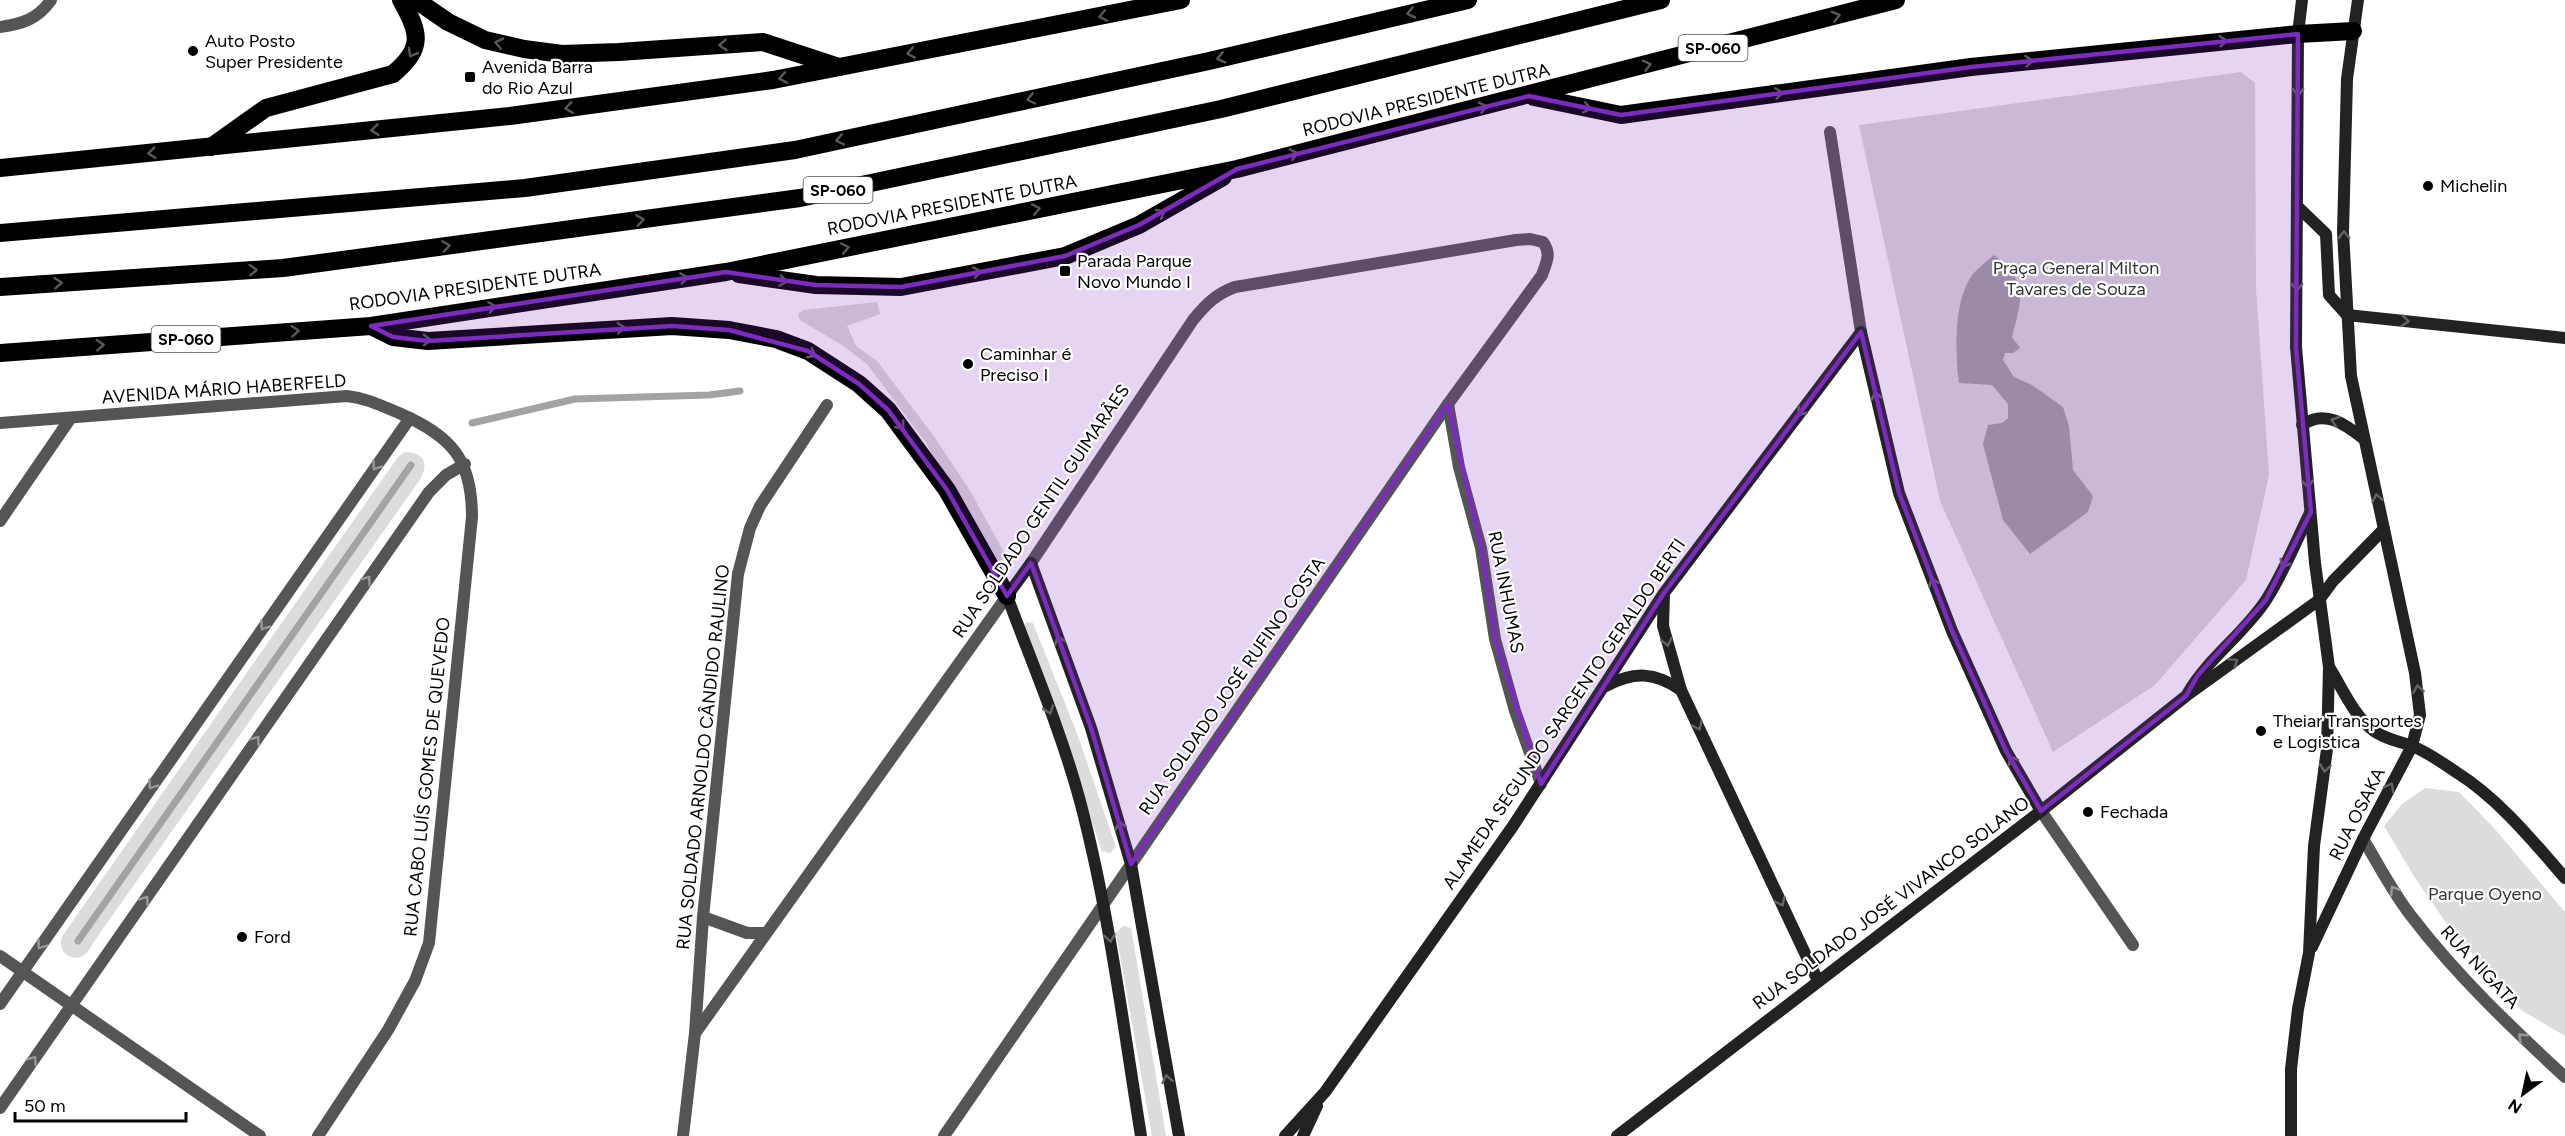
<svg xmlns="http://www.w3.org/2000/svg" width="2565" height="1136" font-family="Figtree,sans-serif">
<style>
.green{fill:#dcdcdc}
.water{fill:#a3a3a3}
.lines{fill:none;stroke-linecap:round;stroke-linejoin:round}
.stream{stroke:#a3a3a3;stroke-width:7}
.street{stroke:#555;stroke-width:12}
.secondary{stroke:#222;stroke-width:12}
.highway{stroke:#000;stroke-width:18}
.oneway{stroke:#595959}
.oneway2{stroke:#646464}
.oneway3{stroke:#999}
.marked{fill:#7b2cbf;fill-opacity:0.2;stroke:#7b2cbf;stroke-width:4.5;stroke-linejoin:round}
.poi-dot{fill:#000;stroke:#fff;stroke-width:2}
.labels{text-anchor:middle;dominant-baseline:central;stroke-width:4.5;stroke-linejoin:round;paint-order:stroke}
.shield{fill:#fff;stroke:#4c4c4c;stroke-width:1.5}
.shield-label{font-size:16px;font-weight:bold;fill:#000}
.poi-label{font-size:18px;fill:#000;stroke:#fff;text-anchor:start}
.street-label{font-size:18px;fill:#000;stroke:#fff}
.park-label{font-size:18px;fill:#333;stroke:#fff}
</style>
<rect width="100%" height="100%" fill="#fff"/>
<g class="green">
<path d="M2241 72 2255 83 2256 289 2269 475 2246 580 2155 685 2053 752 1940 501 1859 125Z"/>
<path d="M877 302 880 314 847 326 856 346 877 361 933 435 969 489 1005 554 1002 561 996 564 926 443 867 364 845 347 800 320 798 314 804 310Z"/>
<path d="M405 452C426 452 429 466 419 481L93 943C91 947 88 952 84 955 75 962 60 955 61 942 61 936 67 930 70 925L398 457Z"/>
<path d="M1026 622 1033 623 1078 736 1116 847 1110 853 1102 851 1065 744 1022 629Z"/>
<path d="M2425 788 2459 792 2494 828 2565 912V1036L2521 1010 2449 927 2415 878 2384 826 2402 804Z"/>
<path d="M1123 926 1131 928 1166 1136H1152L1116 933Z"/>
</g>
<path class="water" d="M1994 255C2029 282 2022 298 2012 337L2020 348 2013 353H2005L2003 360 2014 377 2032 385 2063 407 2069 426 2073 470 2093 496 2088 512 2030 554 2003 520 1983 444 1988 425 2002 423 2008 418V404L1992 385 1959 383C1955 354 1954 308 1968 282 1973 271 1985 263 1994 255Z"/>
<g class="lines">
<g class="stream">
<path d="M472 423 575 399 709 395 740 391"/>
<path d="M78 941 411 465"/>
</g>
<g class="street">
<path d="M0 27C22 24 38 19 51 0"/>
<path d="M1830 132 1861 332"/>
<path d="M1448 404 1459 467 1481 548 1495 639 1515 711 1541 784"/>
<path d="M0 423 347 396C366 398 382 406 399 413 451 436 472 458 472 517L429 943 415 981 388 1030 318 1136"/>
<path d="M0 521 70 419"/>
<path d="M2041 811 2133 945"/>
<path d="M2363 839C2379 865 2393 893 2412 917 2457 976 2511 1027 2565 1077"/>
<path d="M703 917 747 933H766"/>
<path d="M0 956 260 1136"/>
<path d="M0 1004 410 418"/>
<path d="M696 1032 1007 596"/>
<path d="M0 1108 429 492 446 475 465 464"/>
<path d="M683 1136 695 1033 703 917 738 574 750 528 760 506 827 405"/>
<path d="M944 1136 1448 404 1542 275C1546 263 1552 254 1543 242L1530 239 1516 240 1235 287C1216 294 1206 304 1193 320L1031 563"/>
</g>
<g class="secondary">
<path d="M2297 206 2326 234 2329 295 2347 315"/>
<path d="M2347 315 2565 338"/>
<path d="M1861 332 1899 493 1952 631 2006 751 2041 811"/>
<path d="M2302 425C2325 409 2345 424 2364 439"/>
<path d="M1031 563 1007 596C1032 663 1061 731 1080 801 1109 911 1123 1024 1141 1136"/>
<path d="M1031 563 1091 728 1131 864 1179 1136"/>
<path d="M1664 594 1663 626 1681 690"/>
<path d="M2329 667C2343 689 2353 715 2374 731 2387 740 2399 741 2412 746 2427 752 2443 763 2456 772 2499 799 2532 840 2565 878"/>
<path d="M1606 686C1634 671 1655 672 1681 690L1818 981"/>
<path d="M2188 693C2208 658 2244 634 2266 600 2283 574 2296 541 2310 513"/>
<path d="M2312 947 2363 839 2412 746 2420 715 2415 673 2351 376 2343 232 2347 79 2358 0"/>
<path d="M1285 1136 1325 1092 1513 826 1664 593 1861 332"/>
<path d="M1303 1136 1317 1106"/>
<path d="M1617 1136 2041 811 2186 696 2319 600 2333 581 2384 529"/>
<path d="M2291 1136V1069L2298 1009 2309 953 2314 846 2327 749 2329 667 2315 563 2296 347 2298 34 2302 0"/>
</g>
<g class="highway">
<path d="M416 0 448 22 485 40 524 49 562 54 619 52 763 42 839 67"/>
<path d="M1534 97 1621 115 1971 67 2298 34 2353 31"/>
<path d="M211 147 266 108 393 74C424 48 420 33 401 0"/>
<path d="M0 168 510 116 773 80 1181 0"/>
<path d="M0 233 525 188 795 150 1209 61 1468 0"/>
<path d="M739 274 816 285 901 287 1065 256 1139 225 1223 177"/>
<path d="M0 287 283 268 800 198 1221 109 1661 0"/>
<path d="M371 326 393 337 428 341 672 326 729 330 776 339 808 351 859 384 888 410 947 490 1007 596"/>
<path d="M0 353 371 326 726 272 1237 169 1896 0"/>
</g>
</g>
<defs><path id="oneway-chevron" d="M-2-3.5L2.5 0L-2 3.5" fill="none" stroke-width="1.6" stroke-linecap="round" stroke-linejoin="round" transform="scale(1.5)"/></defs>
<g class="oneway">
<use href="#oneway-chevron" transform="translate(1411 13) rotate(167)"/>
<use href="#oneway-chevron" transform="translate(1103 16) rotate(169)"/>
<use href="#oneway-chevron" transform="translate(1836 16) rotate(-15)"/>
<use href="#oneway-chevron" transform="translate(2223 41) rotate(-6)"/>
<use href="#oneway-chevron" transform="translate(499 43) rotate(-167)"/>
<use href="#oneway-chevron" transform="translate(723 45) rotate(176)"/>
<use href="#oneway-chevron" transform="translate(412 53) rotate(119)"/>
<use href="#oneway-chevron" transform="translate(911 53) rotate(169)"/>
<use href="#oneway-chevron" transform="translate(1221 58) rotate(167)"/>
<use href="#oneway-chevron" transform="translate(2029 61) rotate(-6)"/>
<use href="#oneway-chevron" transform="translate(1647 65) rotate(-15)"/>
<use href="#oneway-chevron" transform="translate(783 78) rotate(170)"/>
<use href="#oneway-chevron" transform="translate(1779 93) rotate(-8)"/>
<use href="#oneway-chevron" transform="translate(1031 99) rotate(168)"/>
<use href="#oneway-chevron" transform="translate(1483 107) rotate(-14)"/>
<use href="#oneway-chevron" transform="translate(569 108) rotate(172)"/>
<use href="#oneway-chevron" transform="translate(1587 108) rotate(12)"/>
<use href="#oneway-chevron" transform="translate(375 130) rotate(174)"/>
<use href="#oneway-chevron" transform="translate(840 140) rotate(168)"/>
<use href="#oneway-chevron" transform="translate(152 153) rotate(174)"/>
<use href="#oneway-chevron" transform="translate(1294 154) rotate(-14)"/>
<use href="#oneway-chevron" transform="translate(1036 209) rotate(-11)"/>
<use href="#oneway-chevron" transform="translate(1161 213) rotate(-30)"/>
<use href="#oneway-chevron" transform="translate(640 220) rotate(-8)"/>
<use href="#oneway-chevron" transform="translate(446 246) rotate(-8)"/>
<use href="#oneway-chevron" transform="translate(845 248) rotate(-11)"/>
<use href="#oneway-chevron" transform="translate(253 270) rotate(-4)"/>
<use href="#oneway-chevron" transform="translate(977 272) rotate(-11)"/>
<use href="#oneway-chevron" transform="translate(684 278) rotate(-9)"/>
<use href="#oneway-chevron" transform="translate(783 281) rotate(9)"/>
<use href="#oneway-chevron" transform="translate(58 283) rotate(-4)"/>
<use href="#oneway-chevron" transform="translate(492 307) rotate(-9)"/>
<use href="#oneway-chevron" transform="translate(621 328) rotate(-3)"/>
<use href="#oneway-chevron" transform="translate(295 331) rotate(-4)"/>
<use href="#oneway-chevron" transform="translate(427 340) rotate(-1)"/>
<use href="#oneway-chevron" transform="translate(100 345) rotate(-4)"/>
<use href="#oneway-chevron" transform="translate(812 354) rotate(28)"/>
<use href="#oneway-chevron" transform="translate(901 426) rotate(51)"/>
</g>
<g class="oneway2">
<use href="#oneway-chevron" transform="translate(2298 92) rotate(90)"/>
<use href="#oneway-chevron" transform="translate(2344 235) rotate(-91)"/>
<use href="#oneway-chevron" transform="translate(2297 287) rotate(90)"/>
<use href="#oneway-chevron" transform="translate(2405 321) rotate(6)"/>
<use href="#oneway-chevron" transform="translate(1876 396) rotate(-103)"/>
<use href="#oneway-chevron" transform="translate(1801 412) rotate(127)"/>
<use href="#oneway-chevron" transform="translate(2335 421) rotate(-163)"/>
<use href="#oneway-chevron" transform="translate(2308 484) rotate(84)"/>
<use href="#oneway-chevron" transform="translate(2377 498) rotate(-102)"/>
<use href="#oneway-chevron" transform="translate(2284 564) rotate(117)"/>
<use href="#oneway-chevron" transform="translate(1933 582) rotate(-111)"/>
<use href="#oneway-chevron" transform="translate(1059 640) rotate(-110)"/>
<use href="#oneway-chevron" transform="translate(1667 642) rotate(77)"/>
<use href="#oneway-chevron" transform="translate(2234 662) rotate(-35)"/>
<use href="#oneway-chevron" transform="translate(2418 689) rotate(-99)"/>
<use href="#oneway-chevron" transform="translate(1049 710) rotate(71)"/>
<use href="#oneway-chevron" transform="translate(1698 726) rotate(65)"/>
<use href="#oneway-chevron" transform="translate(2012 760) rotate(-120)"/>
<use href="#oneway-chevron" transform="translate(2325 768) rotate(98)"/>
<use href="#oneway-chevron" transform="translate(2390 787) rotate(-62)"/>
<use href="#oneway-chevron" transform="translate(1120 825) rotate(-106)"/>
<use href="#oneway-chevron" transform="translate(1781 902) rotate(65)"/>
<use href="#oneway-chevron" transform="translate(1110 938) rotate(81)"/>
<use href="#oneway-chevron" transform="translate(1167 1079) rotate(-101)"/>
</g>
<g class="oneway3">
<use href="#oneway-chevron" transform="translate(376 466) rotate(125)"/>
<use href="#oneway-chevron" transform="translate(367 580) rotate(-55)"/>
<use href="#oneway-chevron" transform="translate(264 626) rotate(125)"/>
<use href="#oneway-chevron" transform="translate(256 740) rotate(-55)"/>
<use href="#oneway-chevron" transform="translate(152 785) rotate(125)"/>
<use href="#oneway-chevron" transform="translate(2394 890) rotate(-122)"/>
<use href="#oneway-chevron" transform="translate(145 900) rotate(-55)"/>
<use href="#oneway-chevron" transform="translate(41 945) rotate(125)"/>
<use href="#oneway-chevron" transform="translate(2522 1037) rotate(-137)"/>
<use href="#oneway-chevron" transform="translate(33 1060) rotate(-55)"/>
</g>
<path class="marked" d="M2298 34 2296 347 2311 512 2266 600 2198 675 2186 696 2041 811 2006 751 1952 631 1899 493 1861 332 1664 593 1541 784 1495 639 1481 548 1448 404 1131 864 1091 728 1031 563 1007 596 947 490 888 410 859 384 808 351 729 330 672 326 428 341 393 337 371 326 726 272 816 285 901 287 1065 256 1139 225 1237 169 1529 96 1621 115 1971 67Z"/>
<g class="poi-dot">
<circle cx="193" cy="51" r="6"/>
<rect x="464" y="71" width="12" height="12" rx="3"/>
<circle cx="2428" cy="186" r="6"/>
<rect x="1059" y="265" width="12" height="12" rx="3"/>
<circle cx="968" cy="364" r="6"/>
<circle cx="2261" cy="731" r="6"/>
<circle cx="2088" cy="812" r="6"/>
<circle cx="242" cy="937" r="6"/>
</g>
<g class="labels">
<g class="shield">
<rect x="1678.5" y="35" width="69" height="26" rx="4.5"/>
<rect x="803.5" y="177" width="69" height="26" rx="4.5"/>
<rect x="151.5" y="326" width="69" height="26" rx="4.5"/>
</g>
<g class="shield-label">
<text x="1713" y="48">SP-060</text>
<text x="838" y="190">SP-060</text>
<text x="186" y="339">SP-060</text>
</g>
<g class="poi-label">
<text x="205" y="41">Auto Posto<tspan x="205" dy="21">Super Presidente</tspan></text>
<text x="482" y="67">Avenida Barra<tspan x="482" dy="21">do Rio Azul</tspan></text>
<text x="2440" y="186">Michelin</text>
<text x="1077" y="261">Parada Parque<tspan x="1077" dy="21">Novo Mundo I</tspan></text>
<text x="980" y="354">Caminhar é<tspan x="980" dy="21">Preciso I</tspan></text>
<text x="2273" y="721">Theiar Transportes<tspan x="2273" dy="21">e Logistica</tspan></text>
<text x="2100" y="812">Fechada</text>
<text x="254" y="937">Ford</text>
</g>
<g class="street-label">
<text transform="translate(1426 100) rotate(-14)">RODOVIA PRESIDENTE DUTRA</text>
<text transform="translate(952 205) rotate(-11)">RODOVIA PRESIDENTE DUTRA</text>
<text transform="translate(475 287) rotate(-8)">RODOVIA PRESIDENTE DUTRA</text>
<text transform="translate(224 389) rotate(-4)">AVENIDA MÁRIO HABERFELD</text>
<text transform="translate(1041 511) rotate(-56)">RUA SOLDADO GENTIL GUIMARÃES</text>
<text transform="translate(1506 592) rotate(79)">RUA INHUMAS</text>
<text transform="translate(1232 686) rotate(-55)">RUA SOLDADO JOSÉ RUFINO COSTA</text>
<text transform="translate(1564 714) rotate(-56)">ALAMEDA SEGUNDO SARGENTO GERALDO BERTI</text>
<text transform="translate(703 757) rotate(-84)">RUA SOLDADO ARNOLDO CÂNDIDO RAULINO</text>
<text transform="translate(427 777) rotate(-84)">RUA CABO LUÍS GOMES DE QUEVEDO</text>
<text transform="translate(2357 814) rotate(-63)">RUA OSAKA</text>
<text transform="translate(1891 903) rotate(-37)">RUA SOLDADO JOSÉ VIVANCO SOLANO</text>
<text transform="translate(2480 967) rotate(47)">RUA NIGATA</text>
</g>
<g class="park-label">
<text x="2076" y="268">Praça General Milton<tspan x="2076" dy="21">Tavares de Souza</tspan></text>
<text x="2485" y="894">Parque Oyeno</text>
</g>
</g>
<g transform="translate(2523 1094) rotate(213)" stroke="#ffffff" stroke-width="4.5" paint-order="stroke">
<path d="M0-4.5L10 22L0 15L-10 22Z" fill="#000000"/>
<text y="-9" font-size="16" font-weight="bold" text-anchor="middle" fill="#000000">N</text>
</g>
<path d="M15 1112v9h171v-9" fill="none" stroke="#000000" stroke-width="3"/>
<text x="24" y="1112" font-size="18" fill="#000000" stroke="#ffffff" stroke-width="4.5" paint-order="stroke">50 m</text>
</svg>
